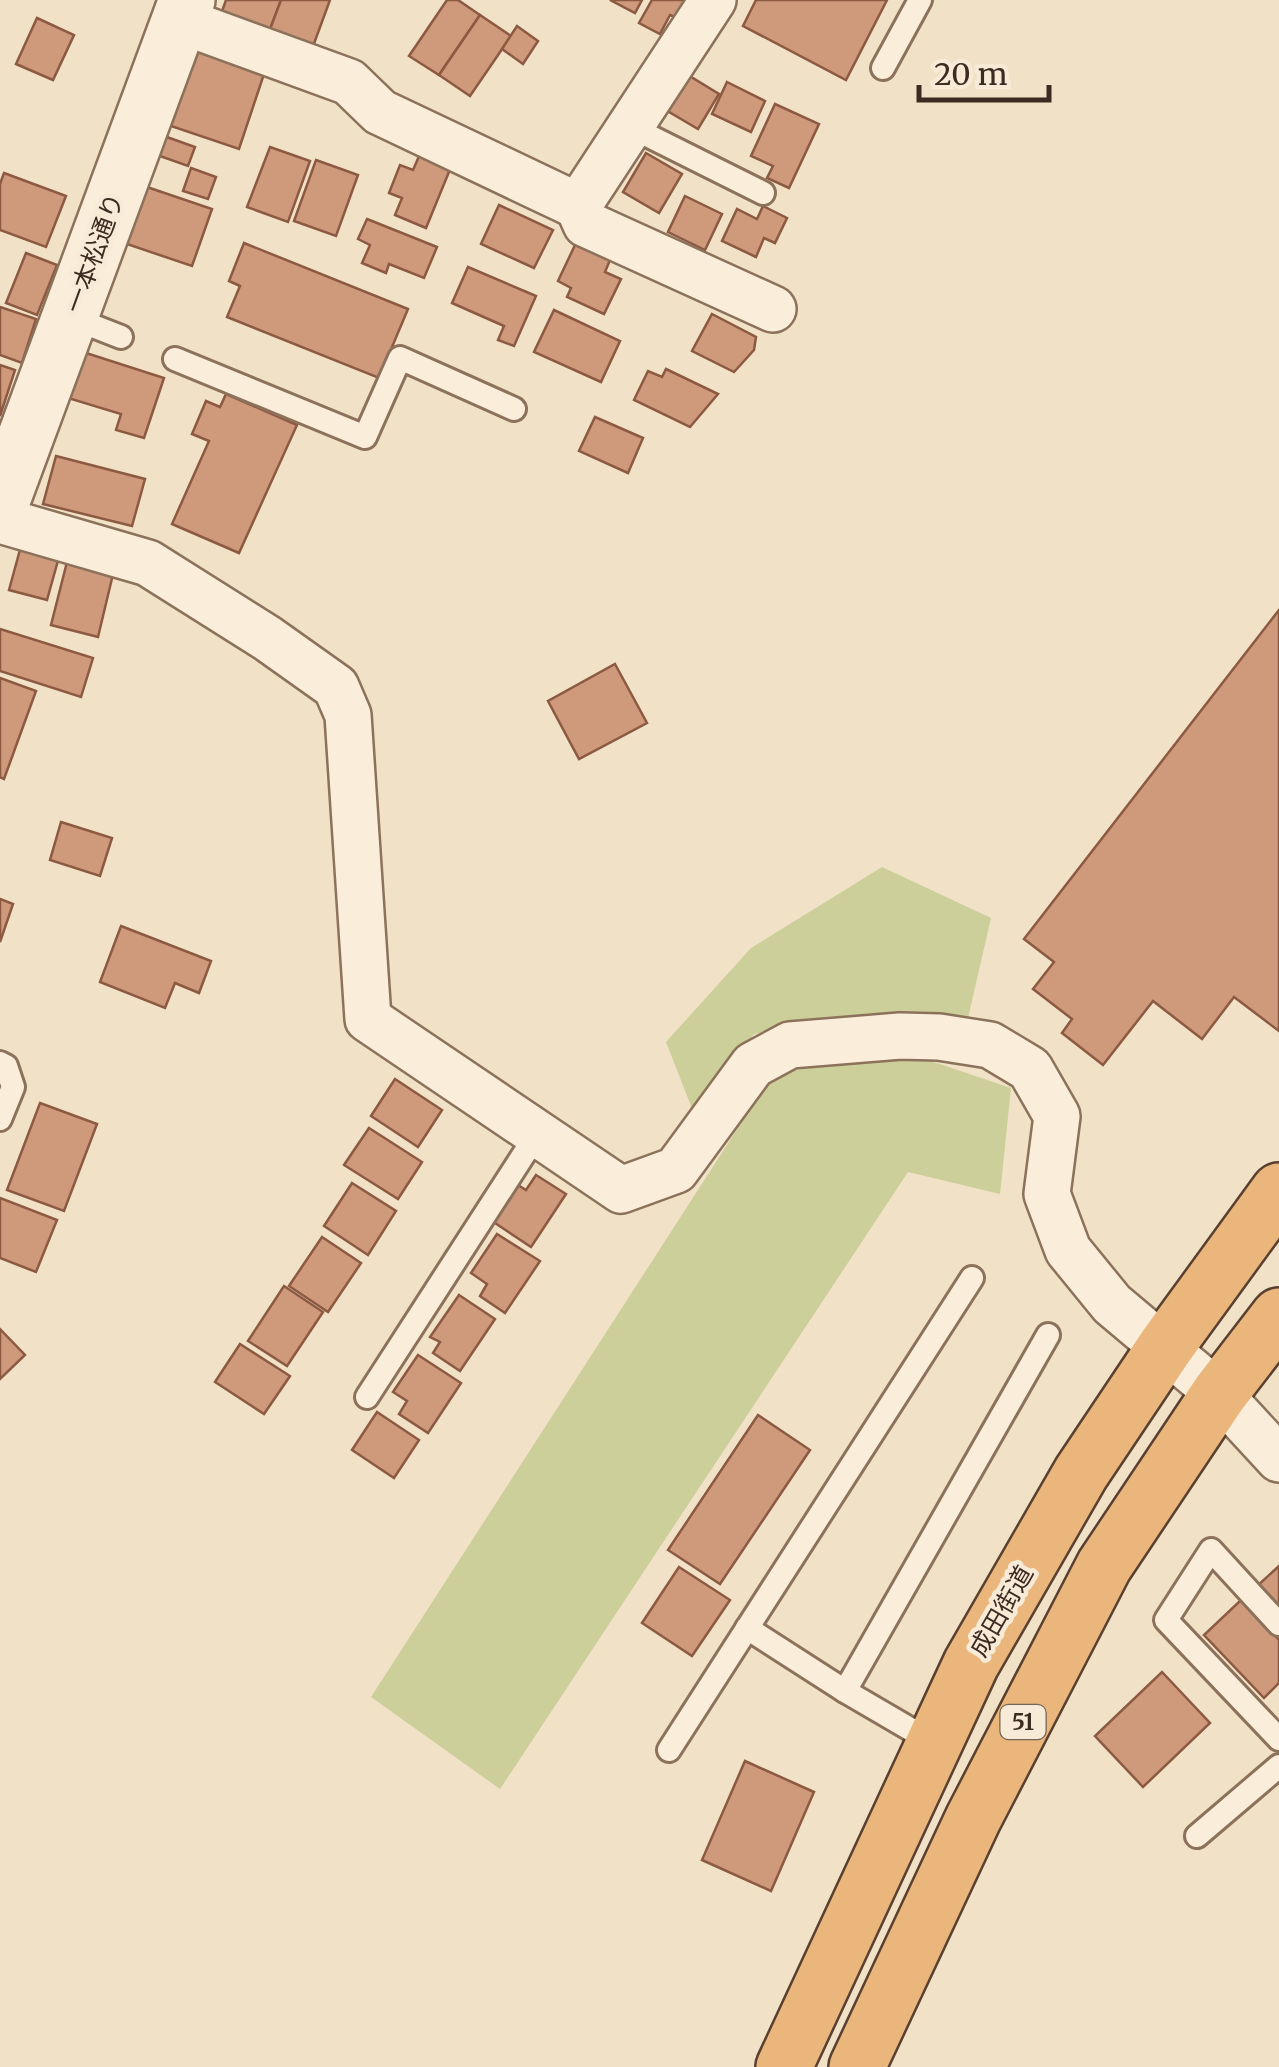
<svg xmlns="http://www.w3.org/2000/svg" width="1279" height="2067" font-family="Merriweather,'Noto Sans JP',serif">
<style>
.green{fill:#cccf9a}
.building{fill:#cf997c;stroke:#8c5941;stroke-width:2.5}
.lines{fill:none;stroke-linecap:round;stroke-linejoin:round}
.service-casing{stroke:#8c725b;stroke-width:28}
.minor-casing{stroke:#8c725b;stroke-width:50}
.tertiary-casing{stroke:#8c725b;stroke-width:60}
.trunk-casing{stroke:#5a4030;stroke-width:60}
.service{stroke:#faeedb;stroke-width:22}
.minor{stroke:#faeedb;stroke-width:45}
.tertiary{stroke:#faeedb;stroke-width:55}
.trunk{stroke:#eab67b;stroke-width:55}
.labels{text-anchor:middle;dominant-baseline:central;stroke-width:9;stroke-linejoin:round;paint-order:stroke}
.shield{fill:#f7ebd7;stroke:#746557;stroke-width:2.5}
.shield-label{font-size:22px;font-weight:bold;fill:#3c2b20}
.street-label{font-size:25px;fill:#3c2b20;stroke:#f7ebd7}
</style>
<rect width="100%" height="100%" fill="#f0e1c7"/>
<g class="green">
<path d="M882 867 991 918 968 1018 834 1021 754 1034 693 1111 666 1042 751 948Z"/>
<path d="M919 1057 1011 1088 1000 1194 908 1172 500 1789 371 1697 774 1072Z"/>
</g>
<g class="building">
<path d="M226 0H281L269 32 221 14Z"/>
<path d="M281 0H330L312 49 269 32Z"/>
<path d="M447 0H458L480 15 439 75 409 56Z"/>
<path d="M610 0H642L635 13Z"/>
<path d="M652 0H688L678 18 670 15 660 34 639 23Z"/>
<path d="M756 0H887L846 80 743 26Z"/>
<path d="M480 15 511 36 470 96 439 75Z"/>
<path d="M37 18 74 35 53 80 16 64Z"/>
<path d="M517 26 538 41 523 64 502 49Z"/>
<path d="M200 42 267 65 239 149 171 126Z"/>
<path d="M688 75 719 94 698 129 659 106Z"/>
<path d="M727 82 765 101 751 132 712 114Z"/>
<path d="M775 104 819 124 789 188 767 178 773 166 751 156Z"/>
<path d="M164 136 195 147 188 166 157 155Z"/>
<path d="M270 147 310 161 288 222 247 207Z"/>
<path d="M646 153 682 174 659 213 623 192Z"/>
<path d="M420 154 451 167 426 228 395 215 402 198 389 193 400 165 413 170Z"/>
<path d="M316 160 358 175 336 236 294 221Z"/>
<path d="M191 168 216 177 208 199 183 191Z"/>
<path d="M4 173 66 196 46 247 0 230V184Z"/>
<path d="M144 186 212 209 192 266 124 243Z"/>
<path d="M685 196 722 214 705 250 668 232Z"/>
<path d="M499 205 553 230 534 268 481 244Z"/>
<path d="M763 206 787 218 775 243 764 238 756 257 722 241 737 209 757 219Z"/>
<path d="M367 219 437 247 424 278 389 264 386 273 362 263 370 245 358 239Z"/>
<path d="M244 243 408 309 379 378 227 317 240 286 229 281Z"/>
<path d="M575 245 610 260 605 272 621 279 604 314 567 297 571 288 558 281Z"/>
<path d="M26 253 57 265 37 315 6 303Z"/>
<path d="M468 267 536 296 514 346 498 340 504 326 452 303Z"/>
<path d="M0 307 36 319 22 363 0 355Z"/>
<path d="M554 310 620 341 601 382 534 352Z"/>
<path d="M712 314 756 337 754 350 734 372 692 351Z"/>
<path d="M83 352 164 378 144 438 116 430 121 414 68 398Z"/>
<path d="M0 365 15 370 0 416Z"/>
<path d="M666 369 718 394 690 427 634 400 648 371 662 377Z"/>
<path d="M226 394 297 425 239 553 172 524 209 441 192 434 206 401 220 407Z"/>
<path d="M595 417 643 438 628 473 579 451Z"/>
<path d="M56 456 145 479 132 526 43 504Z"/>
<path d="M24 535 62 546 47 600 9 590Z"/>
<path d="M68 558 114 570 98 637 51 625Z"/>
<path d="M1279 610V1031L1234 997 1202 1039 1153 1001 1103 1065 1062 1033 1072 1019 1033 989 1054 962 1024 939Z"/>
<path d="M0 629 93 658 81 697 0 671Z"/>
<path d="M615 664 647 723 579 759 548 701Z"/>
<path d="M0 678 36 691 4 779 0 777Z"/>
<path d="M61 822 112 838 100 876 50 860Z"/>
<path d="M0 899 13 904 0 942Z"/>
<path d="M121 926 211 961 199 993 175 983 165 1008 100 982Z"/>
<path d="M395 1079 442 1110 418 1147 371 1116Z"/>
<path d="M40 1103 97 1124 64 1211 7 1190Z"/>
<path d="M369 1128 422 1162 398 1199 344 1165Z"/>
<path d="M536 1175 566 1194 531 1247 489 1219 513 1182 526 1190Z"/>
<path d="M352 1183 396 1211 368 1255 324 1226Z"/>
<path d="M0 1198 57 1220 36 1272 0 1258Z"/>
<path d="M497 1234 540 1261 505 1313 480 1296 487 1284 471 1273Z"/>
<path d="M322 1237 361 1263 328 1312 289 1286Z"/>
<path d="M284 1286 323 1312 287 1366 248 1341Z"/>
<path d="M459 1295 495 1319 460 1371 433 1353 440 1342 430 1337Z"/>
<path d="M0 1329 25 1355 0 1379Z"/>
<path d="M240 1344 290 1376 264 1414 215 1382Z"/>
<path d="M418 1355 461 1383 428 1433 399 1414 407 1401 393 1392Z"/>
<path d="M377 1412 419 1440 394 1478 352 1450Z"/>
<path d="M758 1415 810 1450 720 1584 668 1550Z"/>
<path d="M1279 1566V1611L1256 1587Z"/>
<path d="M679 1567 730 1600 692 1656 642 1623Z"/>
<path d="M1241 1600 1279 1640V1683L1264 1698 1204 1635Z"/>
<path d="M1162 1672 1210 1723 1143 1787 1095 1736Z"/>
<path d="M745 1761 814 1792 771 1891 702 1860Z"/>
</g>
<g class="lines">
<g class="service-casing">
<g id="service">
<path d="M883 68 920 0"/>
<path d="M631 127 763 193"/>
<path d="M70 317 121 337"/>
<path d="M175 359 365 437 400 358 514 409"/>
<path d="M0 1063 6 1066 13 1087 0 1119"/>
<path d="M367 1397 537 1134"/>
<path d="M1279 1624 1211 1550 1166 1620 1279 1739"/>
<path d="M747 1628 845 1691 934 1743"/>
<path d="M845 1691 1048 1335"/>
<path d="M669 1750 972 1278"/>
<path d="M1197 1836 1279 1766"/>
</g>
</g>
<g class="minor-casing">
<g id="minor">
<path d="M179 20 349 82 380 112 578 206 713 0"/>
<path d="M578 206 586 224 773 309"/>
<path d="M0 520 148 563 267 638 336 687 348 715 368 1019 621 1190 676 1170 753 1065 790 1045 900 1036 939 1037 990 1045 1030 1069 1057 1116 1047 1194 1068 1250 1112 1304 1219 1394 1279 1459"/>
</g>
</g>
<g class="tertiary-casing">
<path id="tertiary" d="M0 506 187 0"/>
</g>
<g class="trunk-casing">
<g id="trunk">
<path d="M784 2067 971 1664 1081 1473 1166 1346 1279 1191"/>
<path d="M857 2067 973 1819 1104 1566 1219 1394 1279 1316"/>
</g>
</g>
<use href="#service" class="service"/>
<use href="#minor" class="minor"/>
<use href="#tertiary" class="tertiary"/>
<use href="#trunk" class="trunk"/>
</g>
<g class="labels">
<rect class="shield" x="1000.5" y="1705" width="45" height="34" rx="8"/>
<g class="shield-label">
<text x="1023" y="1722">51</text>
</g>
<g class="street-label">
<text transform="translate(94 253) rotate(-70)">一本松通り</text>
<text transform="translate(1001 1611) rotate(-60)">成田街道</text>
</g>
</g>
<path d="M919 85v15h130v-15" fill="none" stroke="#3c2b20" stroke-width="5"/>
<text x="934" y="85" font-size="30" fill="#3c2b20" stroke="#f7ebd7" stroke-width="8" paint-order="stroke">20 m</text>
</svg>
